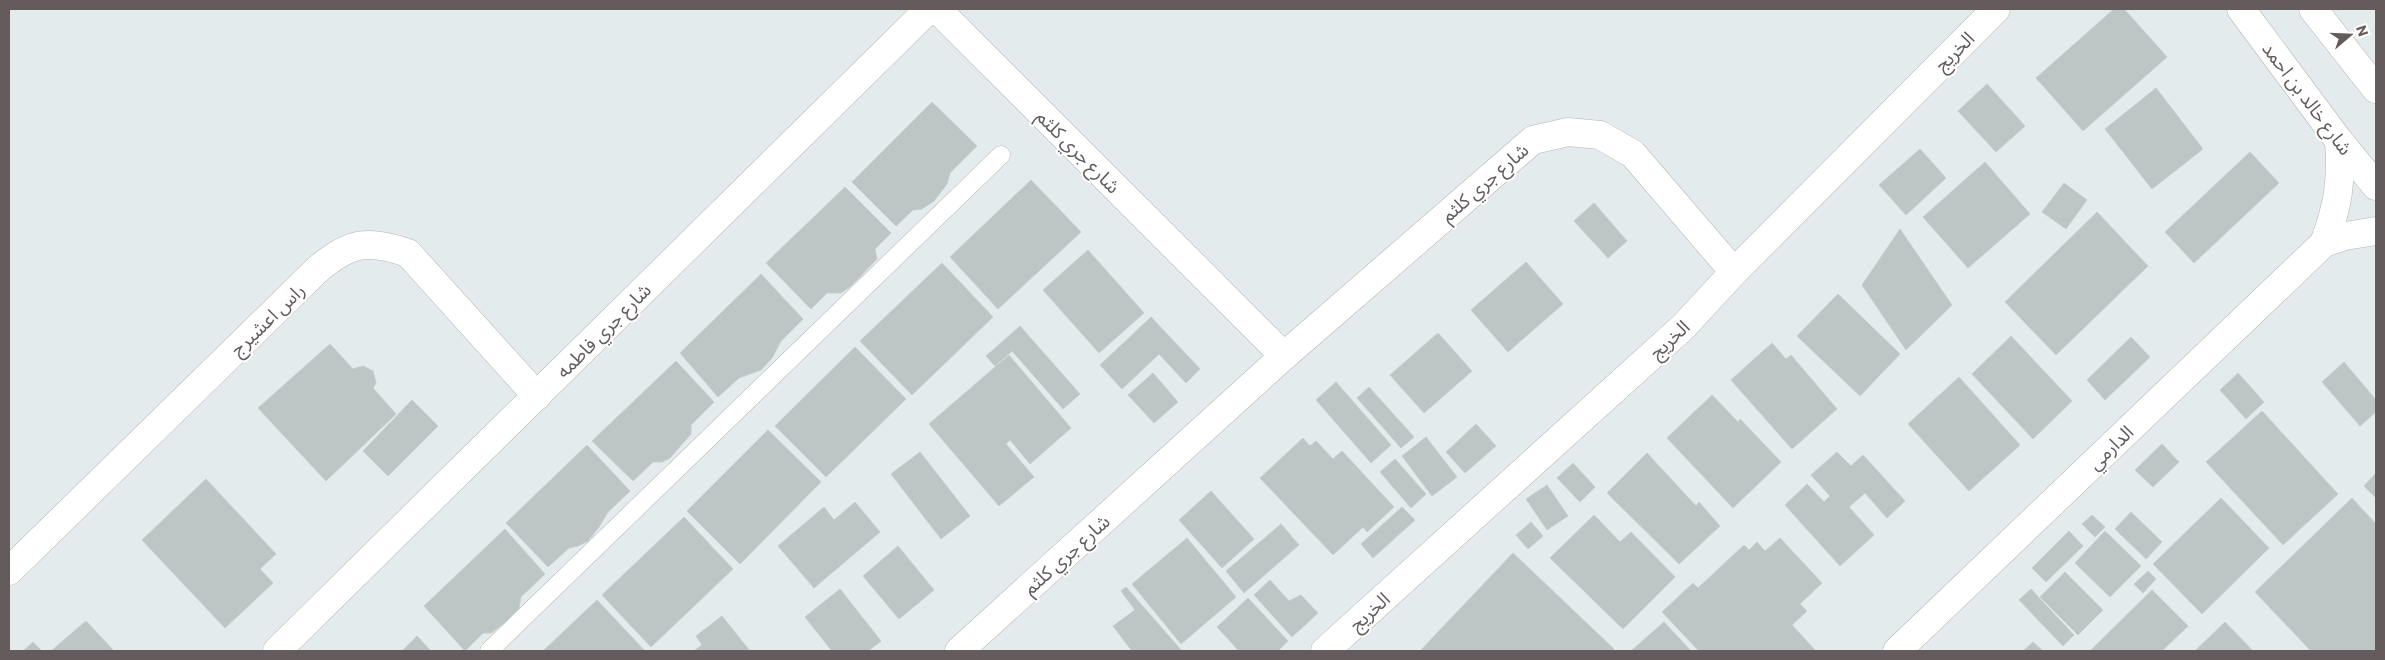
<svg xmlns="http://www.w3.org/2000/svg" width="2385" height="660" font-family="Commissioner,'Noto Sans Arabic',sans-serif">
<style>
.building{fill:#bdc5c5;stroke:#c2d0d1}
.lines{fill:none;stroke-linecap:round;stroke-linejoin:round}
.service-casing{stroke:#b9b3b3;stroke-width:19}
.minor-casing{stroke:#b9b3b3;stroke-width:29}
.secondary-casing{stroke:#bab2b3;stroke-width:29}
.service{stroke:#fff;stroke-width:18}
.minor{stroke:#fff;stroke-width:28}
.secondary{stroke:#fff;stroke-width:28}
.labels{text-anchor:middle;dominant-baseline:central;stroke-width:4;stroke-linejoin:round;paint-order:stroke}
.street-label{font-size:19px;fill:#635b5c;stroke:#fff}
</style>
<rect width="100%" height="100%" fill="#e3ebed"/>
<g class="building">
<path d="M2114 9H2124L2167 57 2083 131 2036 78Z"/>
<path d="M1987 84 2025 126 1996 152 1958 111Z"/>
<path d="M2156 88 2203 149 2152 189 2105 129Z"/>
<path d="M932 102 977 146 950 173 947 184 934 201 922 209 913 210 896 226 852 182Z"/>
<path d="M1920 149 1946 178 1906 215 1879 185Z"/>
<path d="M2250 152 2279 183 2194 263 2165 232Z"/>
<path d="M1985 162 2030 214 1968 268 1923 217Z"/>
<path d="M1031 180 1081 232 998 309 950 257Z"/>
<path d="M2064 183 2087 200 2066 229 2042 212Z"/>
<path d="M845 187 891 233 875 249 877 259 851 286 841 293H827L811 309 766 263Z"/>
<path d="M1594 203 1627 241 1608 258 1574 221Z"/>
<path d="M2097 212 2148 266 2056 355 2005 302Z"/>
<path d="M1900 229 1952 305 1906 350 1862 285Z"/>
<path d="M1088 250 1144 313 1099 353 1043 290Z"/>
<path d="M1526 262 1563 304 1508 352 1471 310Z"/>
<path d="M942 263 993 317 912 395 860 341Z"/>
<path d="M761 274 803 319 781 341 772 358 761 370 739 378 718 397 680 353Z"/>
<path d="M1838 294 1900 354 1860 396 1797 336Z"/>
<path d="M1151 317 1200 369 1186 383 1159 354 1122 389 1100 365Z"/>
<path d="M1020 326 1080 394 1063 409 1012 351 995 366 986 356Z"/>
<path d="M1438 333 1472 371 1424 413 1390 375Z"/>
<path d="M2011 336 2072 401 2033 439 1972 374Z"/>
<path d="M2131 337 2150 357 2105 400 2087 380Z"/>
<path d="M1772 343 1786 359 1791 355 1837 409 1792 449 1731 380Z"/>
<path d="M330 344 353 369 363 366 373 371 376 383 373 388 396 414 326 481 258 408Z"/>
<path d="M855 347 906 399 826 477 775 426Z"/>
<path d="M1009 355 1071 428 1030 464 1010 440 1006 444 1034 477 999 506 929 424Z"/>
<path d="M676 361 714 402 691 425V434L670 458 662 462H653L633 481 592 441Z"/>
<path d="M2344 362 2376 400V412L2360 426 2322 382Z"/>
<path d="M1153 373 1178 402 1154 423 1128 395Z"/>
<path d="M2238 373 2264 402 2246 419 2220 390Z"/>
<path d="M1959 377 2020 445 1969 491 1908 424Z"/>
<path d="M1336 382 1391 445 1371 463 1316 400Z"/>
<path d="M1369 387 1414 437 1401 448 1357 398Z"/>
<path d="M1712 395 1738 422 1740 419 1781 462 1733 508 1667 438Z"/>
<path d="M412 400 438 426 388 476 363 451Z"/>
<path d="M2262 411 2338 494 2283 545 2206 462Z"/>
<path d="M1476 424 1496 446 1465 473 1446 452Z"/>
<path d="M768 430 821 482 740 564 687 511Z"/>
<path d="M1426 437 1457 477 1432 496 1402 456Z"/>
<path d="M1303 438 1310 446 1316 441 1333 459 1342 451 1394 507 1367 532 1363 527 1333 555 1260 478Z"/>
<path d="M2162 444 2179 462 2153 487 2135 470Z"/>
<path d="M587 445 630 491 608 512 599 527 588 541 578 546 569 548 548 567 506 523Z"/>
<path d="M920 452 970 516 941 539 891 474Z"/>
<path d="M1837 452 1851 466 1863 455 1905 501 1887 518 1865 493 1849 507 1874 535 1840 566 1785 505 1807 484 1824 502 1830 496 1811 475Z"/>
<path d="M1647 453 1696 506 1699 502 1720 526 1679 564 1607 493Z"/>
<path d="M1395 459 1426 494 1411 508 1380 472Z"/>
<path d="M1573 463 1595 487 1580 502 1557 478Z"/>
<path d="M2376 473V498L2364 486Z"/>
<path d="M206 479 276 554 260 569 273 583 225 628 142 540Z"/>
<path d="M1547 485 1568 516 1547 530 1526 499Z"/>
<path d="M1211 491 1254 539 1222 568 1179 520Z"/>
<path d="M2221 498 2269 548 2202 614 2153 564Z"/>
<path d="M2352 498 2376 524V651H2311L2255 592Z"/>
<path d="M855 502 880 532 814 588 778 546 824 507 834 520Z"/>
<path d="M1402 507 1415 520 1373 558 1361 544Z"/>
<path d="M2131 512 2162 542 2146 559 2115 529Z"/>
<path d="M1594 515 1620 542 1631 532 1675 577 1623 629 1550 558Z"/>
<path d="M2092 515 2105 527 2095 537 2082 524Z"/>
<path d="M684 517 733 569 651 647 602 595Z"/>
<path d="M1531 522 1543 536 1528 549 1516 535Z"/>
<path d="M1281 524 1299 545 1244 593 1226 571Z"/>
<path d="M505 529 545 574 521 597 519 608 506 622 491 633H483L465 651 424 606Z"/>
<path d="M2069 531 2083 546 2046 582 2032 568Z"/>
<path d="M2105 531 2141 566 2110 597 2075 563Z"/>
<path d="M1187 538 1236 597 1181 644 1132 584Z"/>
<path d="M1780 538 1822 583 1800 604 1807 611 1792 625 1816 651H1699L1662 612 1693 583 1698 588 1744 545 1749 550 1757 542 1765 551Z"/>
<path d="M898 546 934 590 899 619 863 576Z"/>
<path d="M1513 553 1614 649 1612 651H1420Z"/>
<path d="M2148 571 2156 579 2143 593 2134 584Z"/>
<path d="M2065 572 2103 610 2078 635 2040 597Z"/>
<path d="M1270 580 1289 601 1301 595 1318 613 1292 637 1254 595Z"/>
<path d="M1126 587 1182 651H1132L1113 626 1135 610 1121 591Z"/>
<path d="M840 589 881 641 868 651H832L805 617Z"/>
<path d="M2031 589 2074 635 2063 646 2019 600Z"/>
<path d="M2152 590 2188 626 2162 651H2090Z"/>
<path d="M1248 598 1288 641 1278 651H1239L1217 627Z"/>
<path d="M597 600 645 651H543Z"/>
<path d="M722 616 750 651H694L702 645 696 636Z"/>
<path d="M86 621 114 651H51Z"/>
<path d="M1664 622 1691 651H1631Z"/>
<path d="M2225 622 2253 651H2195Z"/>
<path d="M417 636 431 651H402Z"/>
<path d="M33 642 42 651H23Z"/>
<path d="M2033 642 2043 651H2023Z"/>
</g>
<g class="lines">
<g class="service-casing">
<path id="service" d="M489 651 1001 155"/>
</g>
<g class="minor-casing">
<g id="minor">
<path d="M937 9 1284 356"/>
<path d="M2324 243C2338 207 2342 180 2339 141"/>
<path d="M9 571 318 269C350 242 368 239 408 253L537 396"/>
<path d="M277 651 929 9"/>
<path d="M959 651 1284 356 1533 140 1568 132 1600 135 1633 154 1734 272"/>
<path d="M1325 651 1683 327 1734 272 1996 9"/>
<path d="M1897 651 2324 243 2345 236 2376 231"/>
</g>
</g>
<g class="secondary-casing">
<g id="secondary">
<path d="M2241 9 2339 141 2376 186"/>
<path d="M2313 9 2376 89"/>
</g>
</g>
<use href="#service" class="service"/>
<use href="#minor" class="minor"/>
<use href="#secondary" class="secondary"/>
</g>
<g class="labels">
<g class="street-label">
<text transform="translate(1954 51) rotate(-45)">الخريج</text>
<text transform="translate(2308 98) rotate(53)">شارع خالد بن احمد</text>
<text transform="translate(1079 151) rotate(45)">شارع جري كلثم</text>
<text transform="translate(1484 182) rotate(-41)">شارع جري كلثم</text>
<text transform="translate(267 319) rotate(-44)">راس اعشيرج</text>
<text transform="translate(603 330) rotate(-45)">شارع جري فاطمه</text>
<text transform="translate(1669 339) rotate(-43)">الخريج</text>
<text transform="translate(2110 447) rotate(-44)">الدارمي</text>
<text transform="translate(1066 554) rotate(-42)">شارع جري كلثم</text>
<text transform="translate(1369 611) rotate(-42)">الخريج</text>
</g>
</g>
<rect width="2385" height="660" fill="none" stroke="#635b5c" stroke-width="20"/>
<g transform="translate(2350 35) rotate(71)" stroke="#ffffff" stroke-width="4" paint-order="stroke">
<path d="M0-4L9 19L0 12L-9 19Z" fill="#635b5c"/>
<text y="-8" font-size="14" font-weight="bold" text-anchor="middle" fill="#635b5c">N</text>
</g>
</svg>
